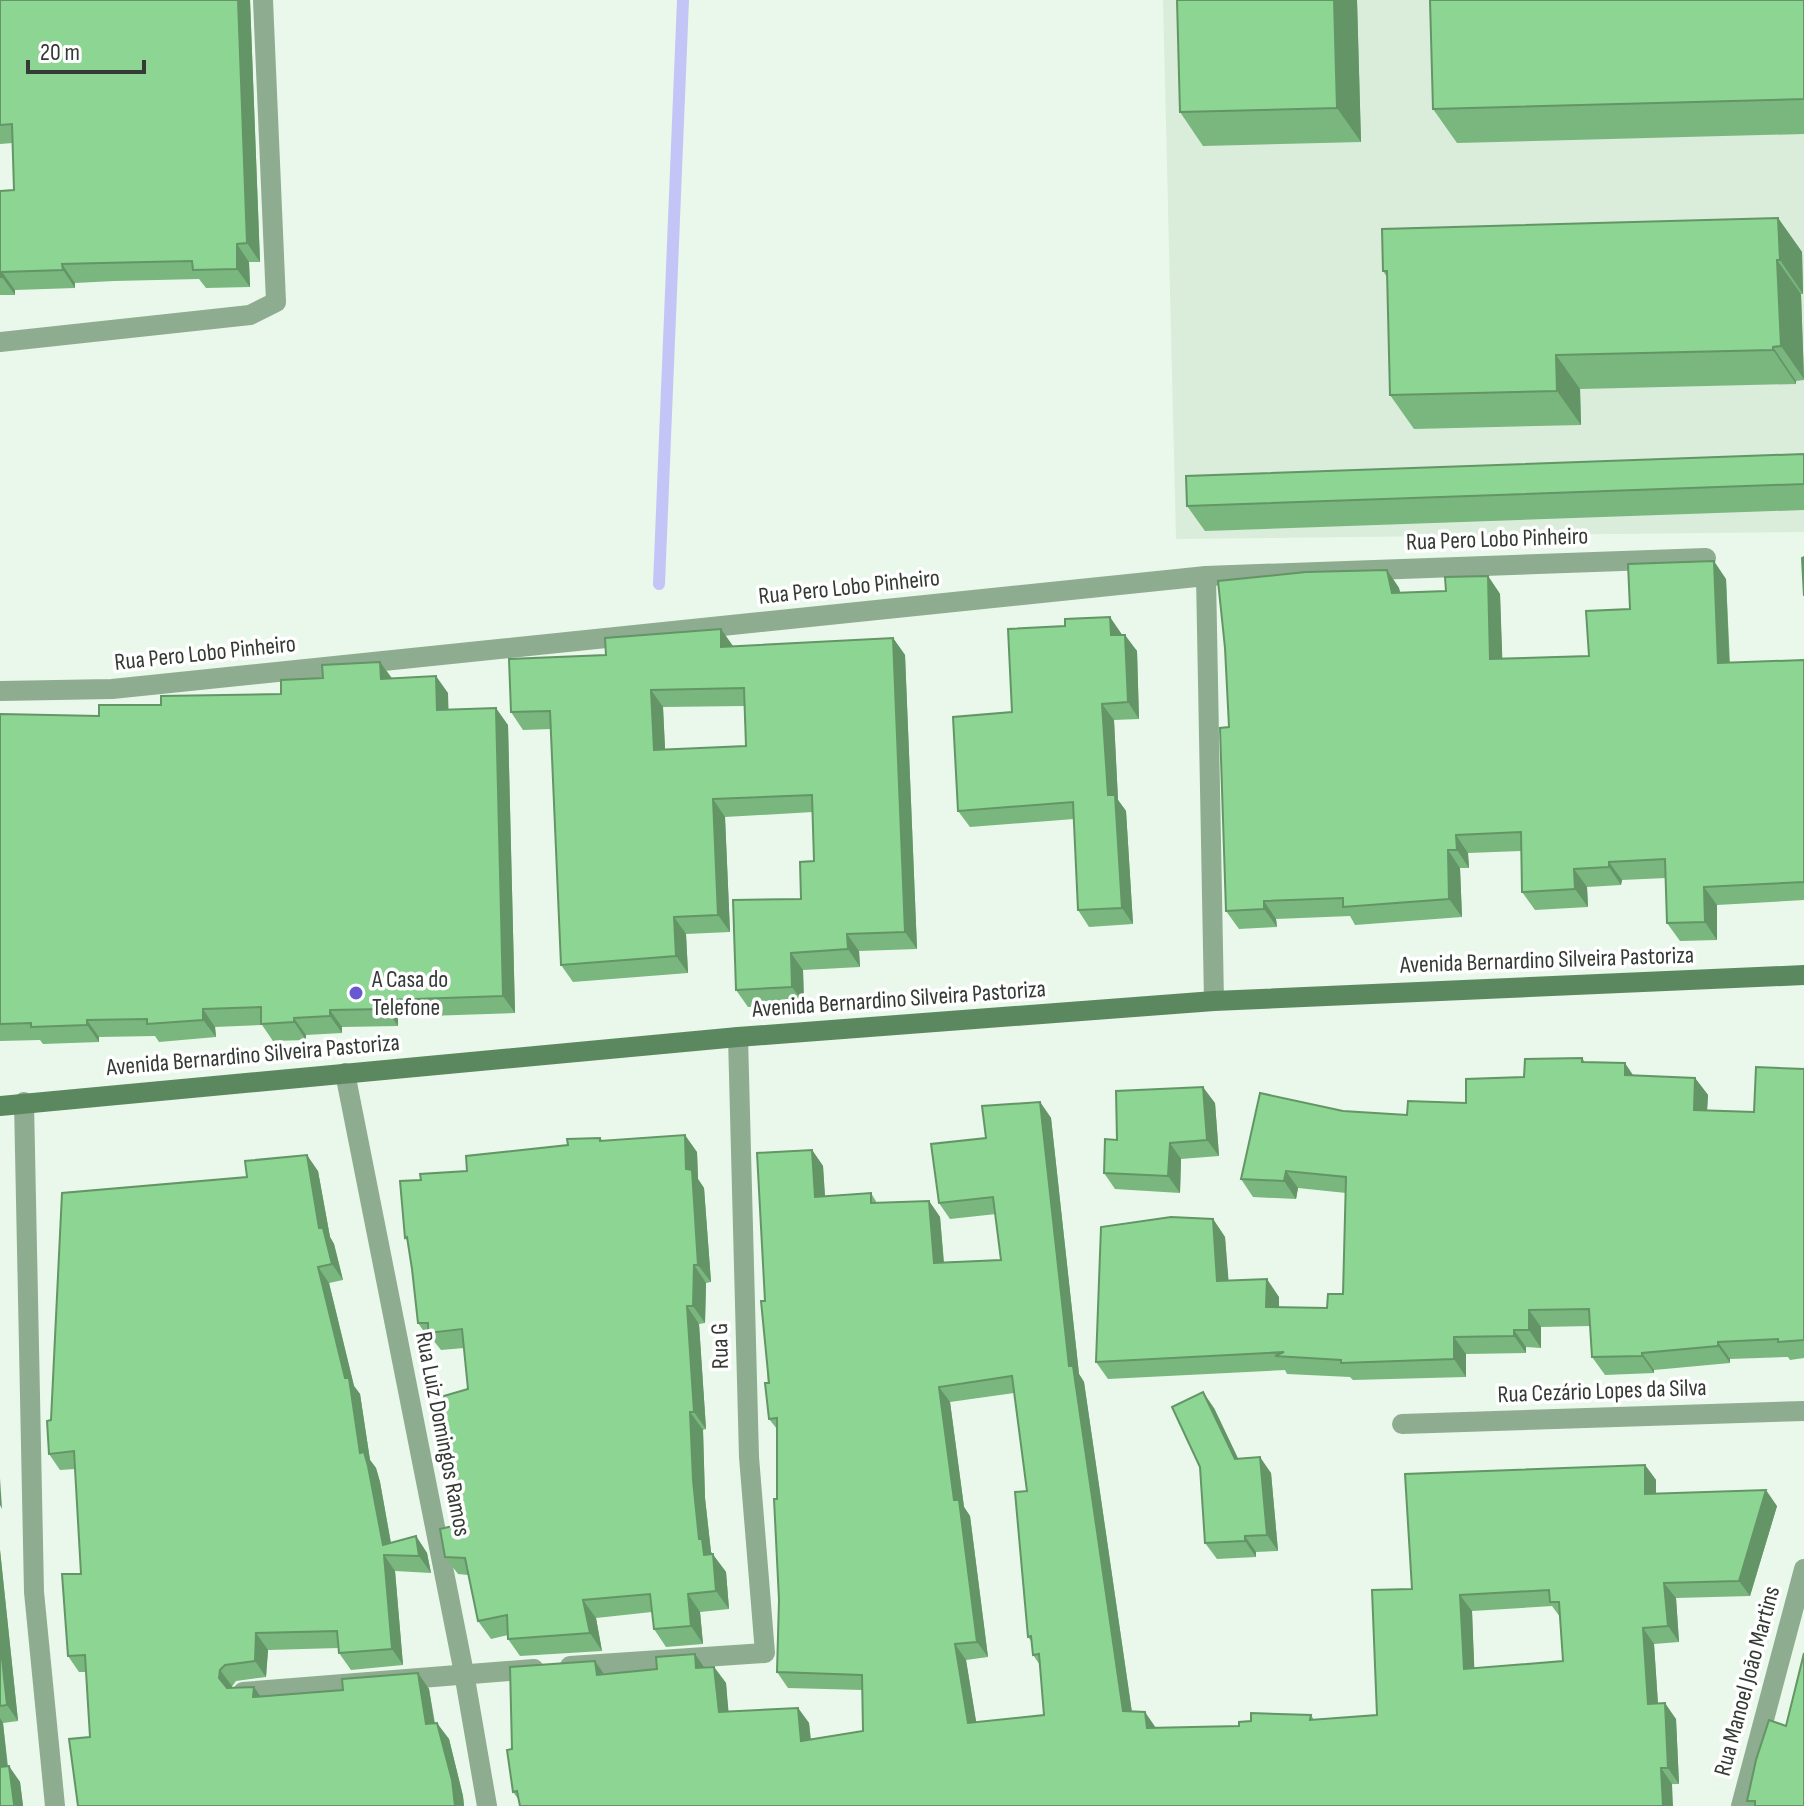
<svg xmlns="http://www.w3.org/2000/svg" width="1804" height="1806" font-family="'Sofia Sans Condensed',sans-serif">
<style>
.built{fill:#d9edda}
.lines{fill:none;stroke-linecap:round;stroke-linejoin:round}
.stream{stroke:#c4c5f7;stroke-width:12}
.street{stroke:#8eac8f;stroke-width:20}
.secondary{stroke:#5c885f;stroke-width:20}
.wall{fill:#79b77e;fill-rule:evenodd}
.shaded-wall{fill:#639566}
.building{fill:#8dd592;stroke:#639566;stroke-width:2;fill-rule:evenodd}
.poi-dot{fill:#6858d2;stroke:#fff;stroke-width:3}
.labels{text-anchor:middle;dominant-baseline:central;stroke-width:7;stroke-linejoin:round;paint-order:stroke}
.street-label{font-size:24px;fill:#343a34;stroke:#fff}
.poi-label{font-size:24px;fill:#343a34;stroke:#fff;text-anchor:start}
</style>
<rect width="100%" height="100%" fill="#e9f8ea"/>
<path class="built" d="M1163 0H1804V532L1176 539Z"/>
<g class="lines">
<path class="stream" d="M659 584 683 0"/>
<g class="street">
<path d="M0 342 250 315 276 302 263 0"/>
<path d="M1206 576 1214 1001"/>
<path d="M0 691 112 689 1206 576 1706 558"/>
<path d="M345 1073 464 1673 487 1806"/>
<path d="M24 1102 34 1592 55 1806"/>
<path d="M1402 1424 1804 1411"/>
<path d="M570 1666 765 1653 749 1457 738 1037"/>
<path d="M243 1692 534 1669"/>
<path d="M1741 1806 1804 1569"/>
</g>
<path class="secondary" d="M0 1106 738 1037 1214 1001 1804 975"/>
</g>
<g class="wall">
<path d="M0 0H250L260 262H249L250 287 206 288 199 279 114 281 75 283V288L15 290V295H0V191L14 190 13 143 0 144Z"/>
<path d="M1357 0 1361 142 1203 146 1180 112Z"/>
<path d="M1804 0V134L1457 143 1433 109Z"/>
<path d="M1778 218 1802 252 1803 294H1801L1804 380 1796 381V384L1580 389 1581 425 1414 429 1390 395 1387 277 1383 271Z"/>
<path d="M1804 454V510L1205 531 1187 506Z"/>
<path d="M1387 570 1399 588 1400 593 1446 591 1488 576 1500 594 1502 658 1589 656 1630 609 1726 579 1730 663 1804 660V900L1717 905V940L1680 941 1667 923 1666 878 1622 880 1621 885 1587 887 1588 907 1535 910 1522 892 1521 851 1468 853 1469 868H1460L1462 917 1355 925 1350 916 1276 919 1277 927 1239 929 1226 911 1229 727Z"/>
<path d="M721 629 733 647 893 638 905 655 917 949 859 951 860 967 803 970 804 1004 748 1007 736 990 801 899 814 861 813 812 725 817 730 932 686 934 688 973 573 982 561 965 551 729 523 730 511 712 606 655ZM744 706 746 746 665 750 663 707Z"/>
<path d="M1121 633 1122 635 1137 651 1139 719 1114 720 1118 800 1126 811 1133 924 1089 927 1078 910 1074 819 970 827 958 811 1012 712Z"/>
<path d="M380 662 392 678 448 693V709L508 725 515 1013 398 1017V1026L342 1027V1033L306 1035V1040L273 1041 262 1025 215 1027 216 1037 159 1042 155 1036 99 1037V1042L43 1044 40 1040 0 1041V714L99 716 161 705 281 694 323 678Z"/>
<path d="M1582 1058 1585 1062 1634 1075 1695 1078 1708 1095 1707 1111 1754 1112 1804 1069V1358L1790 1360 1788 1357 1730 1359V1363L1654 1370V1373L1605 1375 1592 1357 1590 1326 1541 1327V1348L1526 1347V1353L1466 1354V1377L1353 1380 1350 1377 1287 1374 1285 1370 1108 1379 1096 1362 1213 1219 1225 1237 1228 1280 1279 1297V1307L1327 1308 1343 1294 1346 1193 1298 1188 1296 1199 1253 1197 1241 1179 1343 1111 1407 1115 1466 1103 1524 1077Z"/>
<path d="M1040 1102 1051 1118 1079 1374 1084 1382 1132 1712 1156 1728 1239 1726 1311 1715 1314 1720 1377 1715 1412 1589 1645 1465 1656 1480V1494L1777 1506 1750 1596 1676 1598 1679 1642 1654 1644 1658 1704 1676 1719 1679 1784 519 1800 513 1792 512 1749 595 1661 604 1674 714 1667 726 1683 728 1712 798 1708 809 1723 811 1739 863 1731V1690L788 1688 777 1672 779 1600 777 1429 769 1419 765 1301 812 1150 823 1166 825 1196 871 1193 877 1203 929 1201 940 1217 944 1262 1001 1260 996 1214 950 1219 939 1203 986 1138ZM1014 1393 1027 1491 1028 1637 1032 1642 1033 1655 1040 1665 1044 1715 976 1722 966 1660 988 1657 970 1516 964 1507 950 1402ZM1552 1606 1560 1617 1563 1661 1474 1668 1472 1611Z"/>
<path d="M1215 1103 1219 1156 1181 1159 1180 1193 1115 1189 1104 1173 1117 1140Z"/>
<path d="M600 1138 603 1141 697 1152 698 1179 704 1188 711 1282 706 1283 705 1323 699 1324 706 1429 703 1430 705 1498 711 1552 726 1572 729 1609 700 1612 703 1644 666 1647 654 1629 652 1612 596 1618 602 1651 520 1656 508 1639V1635L491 1639 478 1621 468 1575 458 1574 445 1557 461 1524 446 1433 468 1389 464 1348 441 1350 433 1340H430L418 1323 412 1269 408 1242 405 1238 421 1180 467 1171Z"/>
<path d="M318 1171 330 1237 334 1244 343 1280 329 1283 354 1386 360 1394 370 1460 376 1468 380 1482 391 1543 416 1536 427 1553 431 1573 395 1571 403 1665 351 1670 339 1653V1648L268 1650 266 1677 236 1681 231 1688 254 1687 260 1696 343 1690 418 1673 429 1689 435 1723 449 1739 463 1796 464 1806H78L90 1737 86 1672H79L68 1656 81 1574 75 1469 60 1470 49 1454 51 1420Z"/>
<path d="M1214 1408 1238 1459 1271 1473 1278 1551 1256 1552V1557L1217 1559 1205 1543Z"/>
<path d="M0 1550 18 1721 3 1723 8 1766 20 1782 23 1806H0Z"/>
<path d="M1786 1726 1804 1806H1751L1747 1801Z"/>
</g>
<g class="shaded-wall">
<path d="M238 0H250L260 262 247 243Z"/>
<path d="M1334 0H1357L1361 142 1337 108Z"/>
<path d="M1778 218 1802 252 1803 294 1780 260Z"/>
<path d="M237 244 249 262 250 287 237 269Z"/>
<path d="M1777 260 1801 294 1804 379 1781 346Z"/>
<path d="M62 264 75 283V288L63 270Z"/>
<path d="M2 272 15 290V295L2 277Z"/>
<path d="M1773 347 1796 381V384L1773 350Z"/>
<path d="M1556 355 1580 389 1581 425 1557 391Z"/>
<path d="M1714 561 1726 579 1730 681 1718 663Z"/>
<path d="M1387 570 1399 588 1405 611 1392 593Z"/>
<path d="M1488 576 1500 594 1503 677 1490 659Z"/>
<path d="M1110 617 1121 633 1123 652 1111 635Z"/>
<path d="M721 629 733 646V665L721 647Z"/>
<path d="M1125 635 1137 651 1139 719 1128 702Z"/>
<path d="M893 638 905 655 917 949 905 932Z"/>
<path d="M380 662 392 679H381Z"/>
<path d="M436 676 448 693 449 727 437 710Z"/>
<path d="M651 690 663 707 666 768 654 750Z"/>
<path d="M1102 704 1114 720 1118 800 1126 811 1133 924 1122 908 1108 795Z"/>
<path d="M496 708 508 725 515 1013 503 996Z"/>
<path d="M713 799 725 817 730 932 718 915Z"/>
<path d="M1456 835 1468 853 1469 868 1457 850Z"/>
<path d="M1448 850 1460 868 1462 917 1449 899Z"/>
<path d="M1609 862 1622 880 1621 885 1609 867Z"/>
<path d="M1574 869 1587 887 1588 907 1575 889Z"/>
<path d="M1704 887 1717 905V940L1705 922Z"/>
<path d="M1264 901 1276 919 1277 927 1264 909Z"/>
<path d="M674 917 686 934 688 973 676 956Z"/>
<path d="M847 934 859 951 860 967 848 949Z"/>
<path d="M791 953 803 970 804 1004 792 987Z"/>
<path d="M386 1000 398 1017V1026L386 1009Z"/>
<path d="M203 1009 215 1027 216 1037 203 1020Z"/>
<path d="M330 1010 342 1027V1033L330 1016Z"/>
<path d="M294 1018 306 1035V1040L294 1022Z"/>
<path d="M87 1020 99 1037V1042L87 1025Z"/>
<path d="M1625 1063 1637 1081 1625 1075Z"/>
<path d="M1695 1078 1708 1095 1706 1128 1694 1110Z"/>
<path d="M1203 1087 1215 1103 1219 1156 1207 1140Z"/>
<path d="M1040 1102 1051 1118 1079 1374 1084 1382 1134 1727 1123 1711 1069 1366Z"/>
<path d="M685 1135 697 1152 698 1179 704 1188 711 1282 698 1265 686 1169Z"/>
<path d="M1170 1143 1181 1159 1180 1193 1168 1176Z"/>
<path d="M812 1150 823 1166 826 1213 815 1197Z"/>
<path d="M307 1155 318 1171 330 1237 334 1244 343 1280 332 1264 319 1228Z"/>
<path d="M1286 1171 1298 1188 1296 1199 1284 1181Z"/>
<path d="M929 1201 940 1217 945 1279 934 1263Z"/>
<path d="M1213 1219 1225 1237 1230 1298 1217 1281Z"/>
<path d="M694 1265 706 1283 705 1323 693 1306Z"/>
<path d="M318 1267 329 1283 354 1386 360 1394 370 1460 376 1468 380 1482 393 1555 383 1545 360 1453 345 1378Z"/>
<path d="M1267 1279 1279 1297V1324L1266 1307Z"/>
<path d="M687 1306 699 1324 706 1429 694 1412Z"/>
<path d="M1529 1310 1541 1327V1348L1529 1330Z"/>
<path d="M1514 1330 1526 1347V1353L1514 1336Z"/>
<path d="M1454 1337 1466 1354V1377L1454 1359Z"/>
<path d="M1718 1342 1730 1359V1363L1718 1346Z"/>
<path d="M1642 1353 1654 1370V1373L1642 1356Z"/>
<path d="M939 1387 950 1402 964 1507 970 1516 988 1657 977 1642 954 1500Z"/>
<path d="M1203 1392 1214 1408 1246 1475 1235 1459Z"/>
<path d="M690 1412 703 1430 705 1498 711 1552 726 1572 729 1609 716 1591 699 1539 693 1480Z"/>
<path d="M1260 1457 1271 1473 1278 1551 1267 1535Z"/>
<path d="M1645 1465 1656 1480V1510L1645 1494Z"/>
<path d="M0 1478 2 1509 0 1505Z"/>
<path d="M1766 1490 1777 1506 1750 1596 1739 1581Z"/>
<path d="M416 1536 427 1553 431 1573 419 1556Z"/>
<path d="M1245 1536 1256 1552V1557L1245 1541Z"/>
<path d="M0 1550 18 1721 7 1705 0 1640Z"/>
<path d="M384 1555 395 1571 403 1665 392 1649Z"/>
<path d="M1664 1583 1676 1598 1679 1642 1668 1626Z"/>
<path d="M688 1594 700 1612 703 1644 691 1626Z"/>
<path d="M1460 1595 1472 1611 1475 1684 1464 1669Z"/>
<path d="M583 1600 596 1618 602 1651 590 1633Z"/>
<path d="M1643 1628 1654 1644 1659 1720 1648 1704Z"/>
<path d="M256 1633 268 1650 266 1677 255 1661Z"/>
<path d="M955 1644 966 1660 979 1739 968 1723Z"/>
<path d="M695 1654 706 1670 696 1668Z"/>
<path d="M595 1661 606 1677 597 1675Z"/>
<path d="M714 1667 726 1683 730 1728 719 1712Z"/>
<path d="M220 1670 232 1686 230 1694 219 1678Z"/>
<path d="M418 1673 429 1689 437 1740 426 1724Z"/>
<path d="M254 1687 265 1703 253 1697Z"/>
<path d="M1665 1703 1676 1719 1679 1784 1668 1768Z"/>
<path d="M798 1708 809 1723 812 1757 801 1741Z"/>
<path d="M1145 1712 1156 1728H1147Z"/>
<path d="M0 1718 3 1723 9 1783 0 1770Z"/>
<path d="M437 1723 449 1739 463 1796 464 1806H455Z"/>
<path d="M9 1766 20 1782 23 1806H16L14 1804Z"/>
<path d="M1661 1768 1672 1784 1673 1806H1663Z"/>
</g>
<g class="building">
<path d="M0 0H238L247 243 237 244V269L193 270 192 261 101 263 62 264 63 270 2 272V277H0V191L14 190 12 124 0 125Z"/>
<path d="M1177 0H1334L1337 108 1180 112Z"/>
<path d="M1430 0H1804V99L1433 109Z"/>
<path d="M1778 218 1780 260H1777L1781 346 1773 347V350L1556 355 1557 391 1390 395 1387 271H1383L1382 229Z"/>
<path d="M1804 454V484L1187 506 1186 476Z"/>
<path d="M1804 557V596L1802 558Z"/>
<path d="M1714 561 1718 663 1804 660V882L1704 887 1705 922 1667 923 1665 859 1609 862V867L1574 869 1575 889 1522 892 1521 832 1456 835 1457 850H1448L1449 899 1343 907V898L1264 901V909L1226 911 1220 728 1229 727 1225 648 1218 581 1306 572 1387 570 1392 593 1446 591 1445 577 1488 576 1490 659 1589 656 1586 611 1630 609 1628 564Z"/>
<path d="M1110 617 1111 635H1125L1128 702 1102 704 1108 795H1115L1122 908 1078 910 1073 802 958 811 953 717 1012 712 1008 629 1065 626V619Z"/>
<path d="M721 629V647L893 638 905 932 847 934 848 949 791 953 792 987 736 990 733 900 801 899 800 862 814 861 812 795 713 799 718 915 674 917 676 956 561 965 550 711 511 712 509 659 606 655 605 638ZM744 688 746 746 654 750 651 690Z"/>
<path d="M380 662 381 679 436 676 437 710 496 708 503 996 386 1000V1009L330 1010V1016L294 1018V1022L261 1024V1007L203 1009V1020L147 1024V1019L87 1020V1025L31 1027V1023L0 1024V714L99 716V705H161V696L281 694V680L323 678 322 665Z"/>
<path d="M1582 1058V1062L1625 1063V1075L1695 1078 1694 1110 1754 1112 1756 1067 1804 1069V1340L1778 1342V1339L1718 1342V1346L1642 1353V1356L1592 1357 1589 1309 1529 1310V1330H1514V1336L1454 1337V1359L1341 1363V1360L1275 1356 1284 1352 1096 1362 1101 1227 1171 1217 1213 1219 1217 1281 1267 1279 1266 1307 1327 1308 1328 1294H1343L1346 1177 1286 1171 1284 1181 1241 1179 1260 1093 1343 1111 1407 1115 1408 1101 1466 1103V1079L1524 1077 1525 1059Z"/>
<path d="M1203 1087 1207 1140 1170 1143 1168 1176 1104 1173 1105 1139 1117 1140 1116 1091Z"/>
<path d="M1040 1102 1069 1366H1073L1123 1711 1145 1712 1147 1728 1239 1726V1722L1251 1721V1713L1311 1715 1310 1720 1377 1715 1372 1590 1412 1589 1405 1474 1645 1465V1494L1766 1490 1739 1581 1664 1583 1668 1626 1643 1628 1648 1704 1665 1703 1668 1768H1661L1663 1806H520L517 1791 513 1792 507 1750 512 1749 510 1667 595 1661 597 1675 657 1669 656 1657 695 1654 696 1668 714 1667 719 1712 798 1708 801 1741 863 1731 862 1675 777 1672 779 1600 774 1499H777V1418L769 1419 765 1383H769L761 1301H765L757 1153 812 1150 815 1197 871 1193V1203L929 1201 934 1263 1001 1260 993 1197 939 1203 931 1144 986 1138 982 1106ZM1012 1376 1027 1491 1015 1492 1028 1637 1031 1636 1033 1655 1039 1654 1044 1715 968 1723 955 1644 977 1642 959 1500H954L939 1387ZM1549 1590 1550 1602H1559L1563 1661 1464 1669 1460 1595Z"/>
<path d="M685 1135 686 1169 692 1170 698 1265H694L693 1306H687L694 1412H690L693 1480 699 1539H702L704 1555 713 1554 716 1591 688 1594 691 1626 654 1629 650 1594 583 1600 590 1633 508 1639 507 1615 478 1621 465 1558 445 1557 440 1529 461 1524 435 1435 446 1433 437 1398 468 1389 462 1329 428 1333V1323H418L412 1269 407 1237 405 1238 400 1181 421 1180 420 1174 467 1171 466 1156 568 1145 567 1139 600 1138V1141Z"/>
<path d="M307 1155 319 1228H323L332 1264 318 1267 345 1378H349L360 1453 364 1452 368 1466 383 1545 416 1536 419 1556 384 1555 392 1649 339 1653 337 1631 256 1633 255 1661 225 1665 220 1670 219 1678 227 1688 254 1687 253 1697 343 1690 342 1679 418 1673 426 1724 437 1723 452 1780 455 1806H78L69 1739 90 1737 85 1655 68 1656 62 1574H81L74 1451 49 1454 47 1421 51 1420 62 1193 247 1177 245 1161Z"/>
<path d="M1203 1392 1235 1459 1260 1457 1267 1535 1245 1536V1541L1205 1543 1200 1467 1172 1407Z"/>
<path d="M0 1640 7 1705 0 1706Z"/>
<path d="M1804 1653V1806H1755V1801H1747L1756 1760 1769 1720 1786 1726Z"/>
<path d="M9 1766 14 1804 16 1803V1806H0V1767Z"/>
</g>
<circle class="poi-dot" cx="356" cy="993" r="8"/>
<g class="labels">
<g class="street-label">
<text transform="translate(1497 539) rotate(-2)">Rua Pero Lobo Pinheiro</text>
<text transform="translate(849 587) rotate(-6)">Rua Pero Lobo Pinheiro</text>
<text transform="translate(205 653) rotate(-6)">Rua Pero Lobo Pinheiro</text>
<text transform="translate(1547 960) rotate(-2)">Avenida Bernardino Silveira Pastoriza</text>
<text transform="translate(899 999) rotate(-4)">Avenida Bernardino Silveira Pastoriza</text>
<text transform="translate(253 1055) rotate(-5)">Avenida Bernardino Silveira Pastoriza</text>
<text transform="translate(720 1346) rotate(-91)">Rua G</text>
<text transform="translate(1602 1391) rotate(-2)">Rua Cezário Lopes da Silva</text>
<text transform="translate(443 1434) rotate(79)">Rua Luiz Domingos Ramos</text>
<text transform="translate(1747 1681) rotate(-75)">Rua Manoel João Martins</text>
</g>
<g class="poi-label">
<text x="372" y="979">A Casa do<tspan x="372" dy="28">Telefone</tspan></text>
</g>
</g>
<path d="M28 60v12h116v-12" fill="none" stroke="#343a34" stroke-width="4"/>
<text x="40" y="60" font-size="24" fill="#343a34" stroke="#ffffff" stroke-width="6" paint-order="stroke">20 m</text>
</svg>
